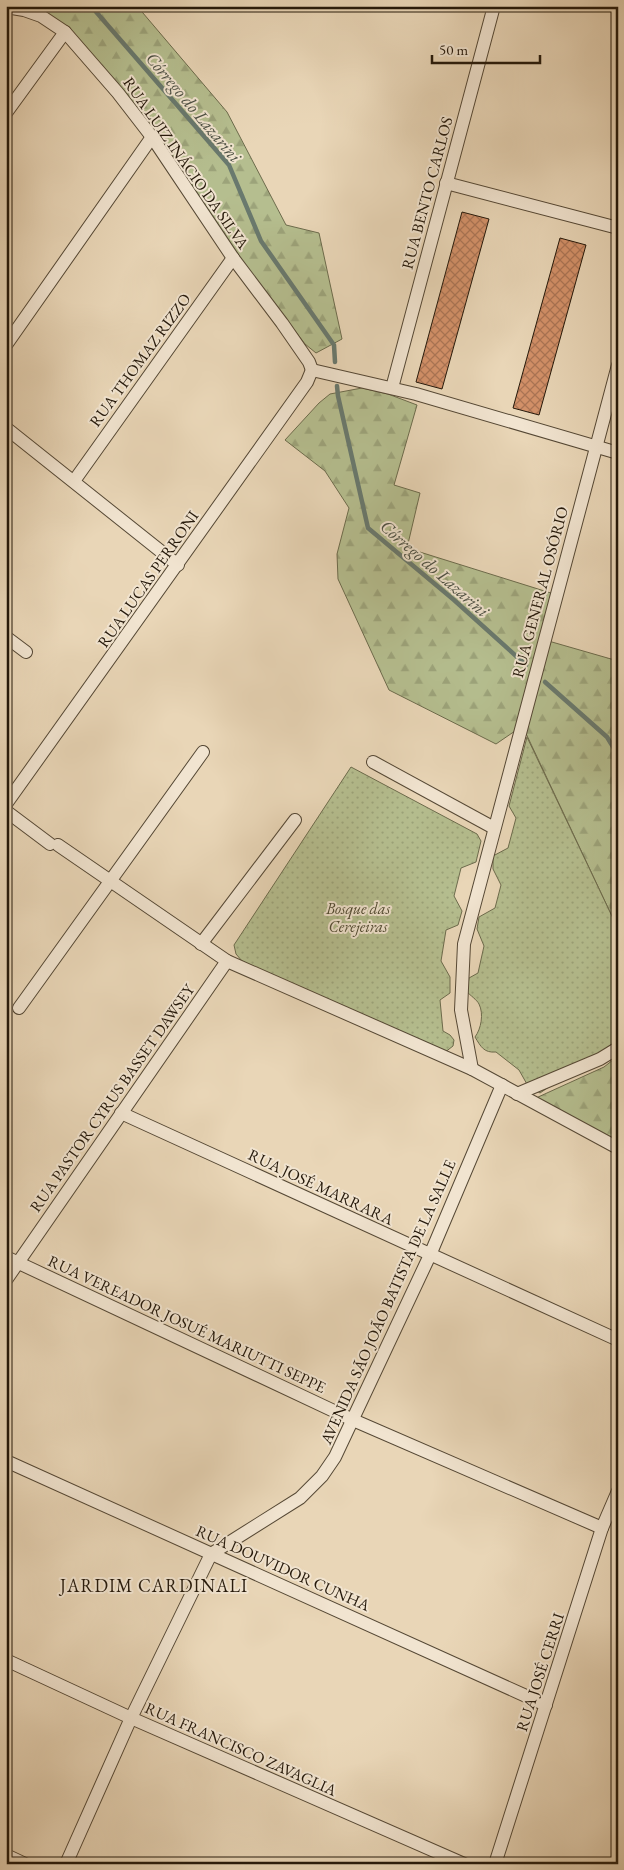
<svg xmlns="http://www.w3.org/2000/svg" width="624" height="1870" font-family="'EB Garamond',serif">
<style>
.forest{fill:url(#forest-firs);stroke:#6c6b4c}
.park{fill:url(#park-dots);stroke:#6c6b4c}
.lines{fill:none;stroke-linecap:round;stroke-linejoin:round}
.stream{stroke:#69796e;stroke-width:4.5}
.building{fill:url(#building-cross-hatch);stroke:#24180a}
.street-casing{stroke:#554835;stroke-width:14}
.street{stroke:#f1e4d0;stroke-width:12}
.labels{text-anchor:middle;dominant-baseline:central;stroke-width:4;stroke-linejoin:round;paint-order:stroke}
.street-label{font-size:16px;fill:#24180a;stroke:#f1e4d0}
.park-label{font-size:16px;font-style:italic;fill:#504a32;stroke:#f1e4d0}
.water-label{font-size:18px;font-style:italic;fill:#4c5044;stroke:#f1e4d0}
.neighbourhood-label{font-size:18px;letter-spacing:1px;fill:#24180a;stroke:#f1e4d0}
</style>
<defs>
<pattern id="forest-firs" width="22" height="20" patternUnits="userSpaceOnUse" patternTransform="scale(1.25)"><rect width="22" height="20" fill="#b5be8f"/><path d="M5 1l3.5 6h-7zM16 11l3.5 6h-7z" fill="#9ca37a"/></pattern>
<pattern id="park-dots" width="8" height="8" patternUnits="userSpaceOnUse" patternTransform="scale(1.25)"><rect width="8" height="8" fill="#b5be8f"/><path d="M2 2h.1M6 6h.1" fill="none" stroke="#9ca37a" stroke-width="1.8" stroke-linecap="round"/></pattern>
<pattern id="building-cross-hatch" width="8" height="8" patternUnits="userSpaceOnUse" patternTransform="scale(1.25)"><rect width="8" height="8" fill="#d39169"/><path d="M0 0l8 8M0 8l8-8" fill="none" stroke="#ab7555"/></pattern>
</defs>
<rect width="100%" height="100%" fill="#e9d6b7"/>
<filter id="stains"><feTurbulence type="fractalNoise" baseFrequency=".004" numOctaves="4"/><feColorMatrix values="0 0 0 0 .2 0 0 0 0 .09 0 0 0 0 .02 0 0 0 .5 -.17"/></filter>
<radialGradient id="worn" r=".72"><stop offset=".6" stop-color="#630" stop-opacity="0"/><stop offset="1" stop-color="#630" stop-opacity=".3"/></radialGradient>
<g class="forest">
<path d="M35 6H137L227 112 286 225 319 233 342 339 316 353 305 344 69 31 41 9Z"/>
<path d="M362 388 388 394 417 405 394 485 420 493 407 548 554 594 515 731 496 744 389 690 338 579 337 554 349 508 325 471 285 440 319 403 330 394Z"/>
<path d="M545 640 618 661V929L522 725Z"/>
<path d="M618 1056V1151L525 1103 604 1067Z"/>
</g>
<g class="park">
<path d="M527 737 618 929V1040L540 1093 528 1086 519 1070 496 1052C484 1053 481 1047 475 1037 481 1029 484 1014 479 1004 477 1000 470 995 467 992L469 978 478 973 484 946 477 929 479 917 495 908 501 885 493 869V856L508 848 516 818 509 806Z"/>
<path d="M351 767 477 834 481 841 476 862 461 868 454 896 462 911 458 925 446 930 441 961 450 977V993L440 1000 443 1031 450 1035 454 1040 453 1046 444 1053 242 961 236 954 234 945Z"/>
</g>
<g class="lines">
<g class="stream">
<path d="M91 6 229 165 261 241 334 345 335 362"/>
<path d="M337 386 338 396 368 528 454 600 526 665"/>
<path d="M545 682 607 737 618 755"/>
</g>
</g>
<g class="building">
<path d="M462 212 489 219 442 389 416 382Z"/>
<path d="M560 238 586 245 539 415 513 408Z"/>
</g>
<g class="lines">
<g class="street-casing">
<g id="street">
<path d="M6 7 24 10 41 16 65 32 118 93 152 137 233 258 282 323 309 362 312 370"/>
<path d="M6 113 65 32"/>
<path d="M446 183 618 228"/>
<path d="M6 345 152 137"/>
<path d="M312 370 416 394 618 453"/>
<path d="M392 388 494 6"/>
<path d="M6 428 178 565"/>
<path d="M74 481 233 258"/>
<path d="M6 637 26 652"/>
<path d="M373 762 494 828"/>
<path d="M6 804 307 382 312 370"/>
<path d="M6 811 50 844"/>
<path d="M58 845 227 961 472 1069 618 1148"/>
<path d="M201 944 295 820"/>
<path d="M19 1008 203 752"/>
<path d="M472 1069 461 1010 464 944 618 365"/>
<path d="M517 1094 600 1059 618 1048"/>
<path d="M121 1113 618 1340"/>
<path d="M6 1257 353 1420 602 1528"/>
<path d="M6 1280 227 961"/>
<path d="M6 1461 546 1705"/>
<path d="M6 1660 131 1718 464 1864"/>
<path d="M6 1855 25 1864"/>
<path d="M66 1864 131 1718 211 1554 300 1498 322 1476 335 1457 430 1255 502 1085"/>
<path d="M495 1864 602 1528 618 1491"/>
</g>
</g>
<use href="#street" class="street"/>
</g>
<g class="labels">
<g class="street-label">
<text transform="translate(186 163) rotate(55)">RUA LUIZ INÁCIO DA SILVA</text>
<text transform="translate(427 193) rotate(-75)">RUA BENTO CARLOS</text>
<text transform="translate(140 360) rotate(-54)">RUA THOMAZ RIZZO</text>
<text transform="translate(148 579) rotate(-55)">RUA LUCAS PERRONI</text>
<text transform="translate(540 592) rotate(-75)">RUA GENERAL OSÓRIO</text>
<text transform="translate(112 1098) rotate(-55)">RUA PASTOR CYRUS BASSET DAWSEY</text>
<text transform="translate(321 1187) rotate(25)">RUA JOSÉ MARRARA</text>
<text transform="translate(388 1302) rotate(-66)">AVENIDA SÃO JOÃO BATISTA DE LA SALLE</text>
<text transform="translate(187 1324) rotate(25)">RUA VEREADOR JOSUÉ MARIUTTI SEPPE</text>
<text transform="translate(283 1568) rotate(24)">RUA DOUVIDOR CUNHA</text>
<text transform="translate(540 1672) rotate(-72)">RUA JOSÉ CERRI</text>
<text transform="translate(241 1749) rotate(24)">RUA FRANCISCO ZAVAGLIA</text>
</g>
<g class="park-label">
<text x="358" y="908">Bosque das<tspan x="358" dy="18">Cerejeiras</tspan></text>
</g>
<g class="water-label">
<text transform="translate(194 107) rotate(50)">Córrego do Lazarini</text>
<text transform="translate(435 568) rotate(41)">Córrego do Lazarini</text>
</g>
<g class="neighbourhood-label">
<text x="154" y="1585">JARDIM CARDINALI</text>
</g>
</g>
<rect width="624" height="1870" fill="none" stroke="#e9d6b7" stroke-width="25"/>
<rect x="8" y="8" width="609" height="1855" fill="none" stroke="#24180a" stroke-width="2.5"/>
<rect x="12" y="12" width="599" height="1845" fill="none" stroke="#24180a"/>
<path d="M432 55v8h108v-8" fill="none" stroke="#24180a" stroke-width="2.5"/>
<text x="439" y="55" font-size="15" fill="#24180a" stroke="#f1e4d0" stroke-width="4" paint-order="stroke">50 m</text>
<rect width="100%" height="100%" filter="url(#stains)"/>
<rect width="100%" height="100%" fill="url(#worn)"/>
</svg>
